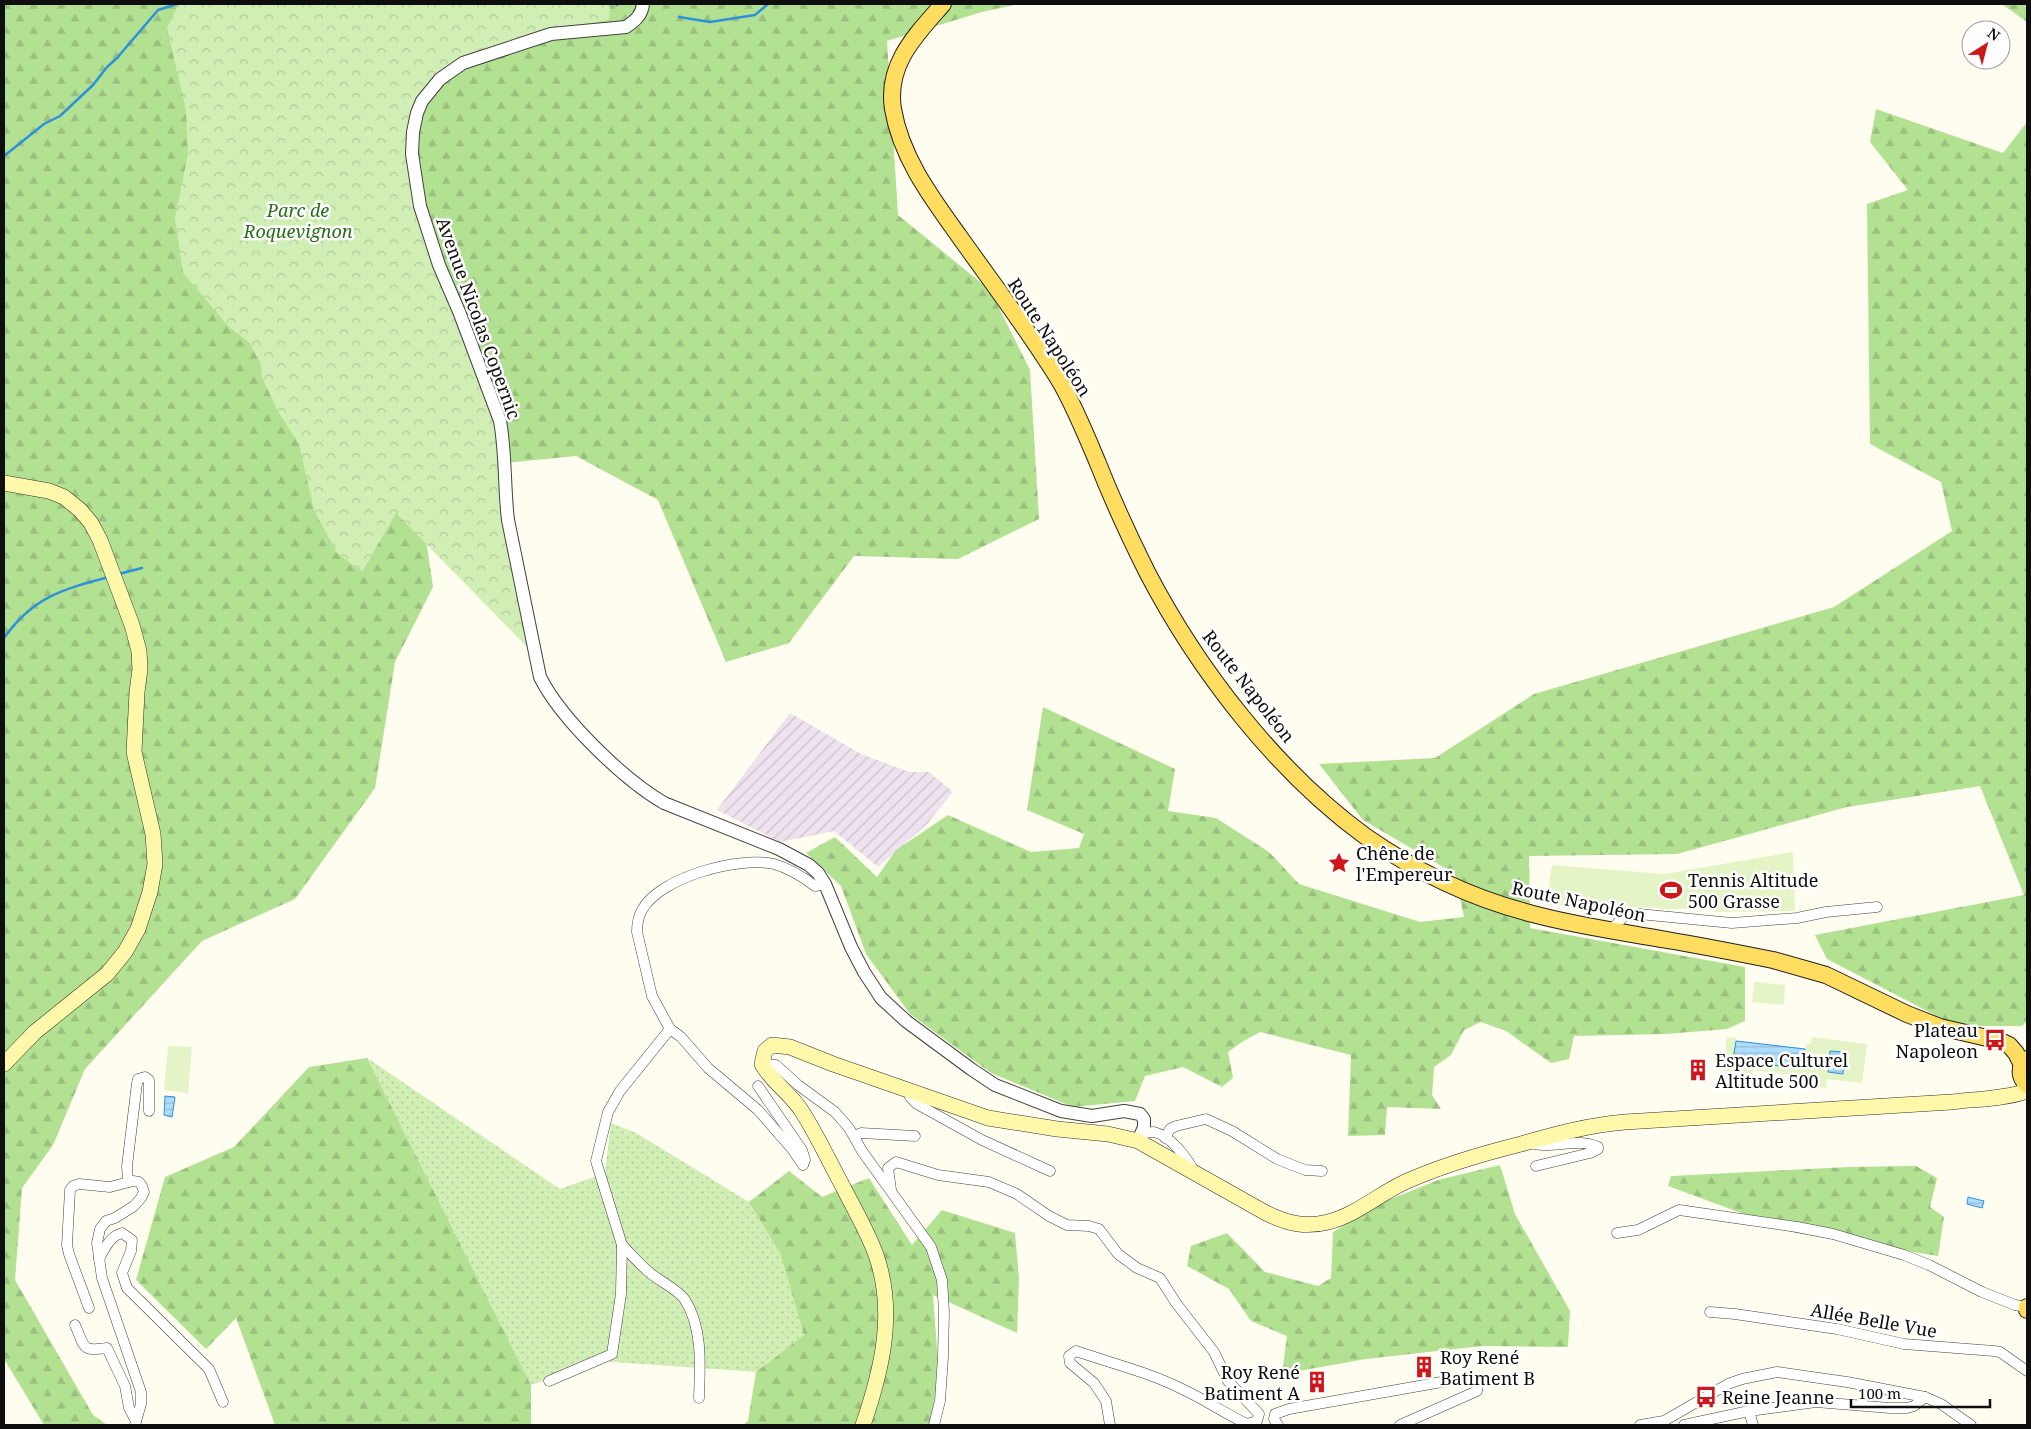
<svg xmlns="http://www.w3.org/2000/svg" width="2031" height="1429" font-family="'Noto Serif',serif">
<style>
.industrial{fill:url(#industrial-furrows)}
.grass{fill:url(#grass-dots)}
.forest{fill:url(#forest-firs)}
.park{fill:url(#park-crowns)}
.pitch{fill:#e4f4c7}
.water{fill:url(#water-rules);stroke:#2d91dc}
.lines{fill:none;stroke-linecap:round;stroke-linejoin:round}
.stream{stroke:#2d91dc;stroke-width:2.5}
.minor-casing{stroke:#414141;stroke-width:11}
.tertiary-casing{stroke:#414141;stroke-width:14}
.secondary-casing{stroke:#303030;stroke-width:16}
.primary-casing{stroke:#1f1f1f;stroke-width:18}
.minor{stroke:#fff;stroke-width:10}
.tertiary{stroke:#fff;stroke-width:12}
.secondary{stroke:#fff8ab;stroke-width:15}
.primary{stroke:#ffdd60;stroke-width:16}
.labels{text-anchor:middle;dominant-baseline:central;stroke-width:5;stroke-linejoin:round;paint-order:stroke}
.park-label{font-size:18px;font-style:italic;fill:#276e17;stroke:#fff}
.street-label{font-size:18px;fill:#0e0e0e;stroke:#fff}
.poi-label{font-size:18px;fill:#0e0e0e;stroke:#fff;text-anchor:start}
</style>
<defs>
<pattern id="industrial-furrows" width="10" height="10" patternUnits="userSpaceOnUse" patternTransform="scale(1.25)"><rect width="10" height="10" fill="#ede2ee"/><path d="M-1 1l2-2M0 10L10 0M9 11l2-2" fill="none" stroke="#cac1cb"/></pattern>
<pattern id="grass-dots" width="8" height="8" patternUnits="userSpaceOnUse" patternTransform="scale(1.25)"><rect width="8" height="8" fill="#d1eeb4"/><path d="M2 2h.1M6 6h.1" fill="none" stroke="#b2cb9a" stroke-width="1.8" stroke-linecap="round"/></pattern>
<pattern id="forest-firs" width="22" height="20" patternUnits="userSpaceOnUse" patternTransform="scale(1.25)"><rect width="22" height="20" fill="#b3e192"/><path d="M5 1l3.5 6h-7zM16 11l3.5 6h-7z" fill="#99c07d"/></pattern>
<pattern id="park-crowns" width="20" height="18" patternUnits="userSpaceOnUse" patternTransform="scale(1.25)"><rect width="20" height="18" fill="#d1eeb4"/><path d="M2 6a3 3 0 1 1 6 0M12 15a3 3 0 1 1 6 0" fill="none" stroke="#b2cb9a"/></pattern>
<pattern id="water-rules" width="6" height="5" patternUnits="userSpaceOnUse" patternTransform="scale(1.25)"><rect width="6" height="5" fill="#aeddfd"/><path d="M0 2.5h6" fill="none" stroke="#94bcd8"/></pattern>
</defs>
<rect width="100%" height="100%" fill="#fffcf0"/>
<path class="industrial" d="M790 713 861 754 909 772H929L953 792 927 824 878 867 834 831 780 842 717 810Z"/>
<path class="grass" d="M367 1058 560 1189 605 1173 611 1123 636 1133 749 1202 780 1253 804 1335 756 1372 600 1361 531 1385Z"/>
<g class="forest">
<path d="M4 4H1019L982 12 887 41 898 215 990 290 1030 370 1039 519 958 559 854 556 789 643 726 662 658 500 576 456 486 465 420 499 433 587 395 662 375 788 295 899 202 941 85 1069 53 1145 22 1188 15 1280 93 1415 107 1425H44L4 1359Z"/>
<path d="M2002 4H2027V22Z"/>
<path d="M1876 109 2003 153 2027 122V1021L2022 1026H1956L1827 959 1815 935 2024 895 1980 786 1847 807 1677 854 1529 856 1530 928 1745 967V1021L1727 1029 1666 1034 1574 1036 1569 1059 1551 1063 1506 1031 1481 1022 1464 1030 1451 1055 1434 1067 1432 1095 1441 1109 1387 1107 1385 1135 1348 1136 1351 1055 1260 1032 1242 1042 1228 1052 1233 1078 1222 1087 1183 1067 1145 1076 1135 1101 1073 1107 991 1073 910 1014 866 954 841 886 806 853 835 837 877 877 896 850 948 815 1031 852 1079 848 1084 834 1027 810 1043 707 1175 769 1168 811 1216 818 1269 852 1299 884 1420 922 1464 917 1455 874 1363 820 1319 764 1435 758 1534 694 1834 607 1952 531 1941 482 1870 444 1867 204 1908 190 1870 142Z"/>
<path d="M367 1058 531 1385V1425H275L236 1318 206 1349 136 1280 165 1177 234 1147 309 1067Z"/>
<path d="M1500 1165 1515 1214 1570 1311 1568 1347 1482 1346 1366 1359 1282 1374 1287 1336 1251 1321 1229 1289 1187 1266 1191 1246 1227 1233 1265 1272 1318 1286 1331 1278 1333 1232 1381 1203 1438 1180Z"/>
<path d="M1916 1166 1937 1178 1930 1207 1944 1217 1938 1256 1796 1233 1668 1186 1671 1176 1848 1167Z"/>
<path d="M789 1171 822 1197 869 1178 912 1245 942 1210 1015 1233 1019 1278 1017 1333 933 1295 939 1375 930 1425H743L748 1421 756 1372 804 1335 780 1253 749 1202Z"/>
</g>
<path class="park" d="M182 4H604L610 5 609 20 561 28 453 62 434 77 423 91 412 176 498 430 533 653 396 513 362 572 337 553 314 510 299 444 277 410 262 377 261 365 250 343 229 327 183 273 175 218 188 154 186 110 167 28 178 6Z"/>
<g class="pitch">
<path d="M1793 852 1795 911 1716 912 1715 909H1659V908L1546 905 1552 865 1664 874Z"/>
<path d="M1754 982 1785 985 1784 1005 1752 1002Z"/>
<path d="M1727 1037 1736 1038 1733 1060 1802 1069 1806 1044H1811L1812 1037 1867 1044 1862 1083 1827 1079 1826 1088 1801 1085 1802 1076 1753 1070 1752 1075 1723 1071Z"/>
<path d="M168 1046 192 1047 188 1093 164 1090Z"/>
</g>
<g class="water">
<path d="M1736 1041 1805 1049 1802 1069 1733 1060Z"/>
<path d="M1830 1051 1845 1052 1843 1074 1828 1072Z"/>
<path d="M165 1096 175 1097 172 1117 164 1115Z"/>
<path d="M1968 1197 1984 1201 1982 1208 1967 1204Z"/>
</g>
<g class="lines">
<g class="stream">
<path d="M615 4 617 5"/>
<path d="M679 17 710 22 755 15 768 4"/>
<path d="M4 156 44 124 60 116 93 85 107 67 117 58 158 10 177 4"/>
<path d="M119 574 142 568"/>
<path d="M4 638C33 597 63 589 109 577"/>
</g>
<g class="minor-casing">
<g id="minor">
<path d="M1611 930 1624 916 1639 914 1732 923 1797 918 1826 912 1877 907"/>
<path d="M762 1064 776 1065 798 1085 835 1112 849 1128 862 1151 931 1247 942 1280 944 1312 943 1357 940 1401 934 1425"/>
<path d="M758 1086 802 1150 805 1160 803 1165"/>
<path d="M911 1091 910 1097 917 1104 982 1140 1050 1171"/>
<path d="M1142 1133C1146 1133 1151 1132 1154 1132 1171 1136 1186 1157 1194 1171"/>
<path d="M854 1136 861 1133 915 1136"/>
<path d="M1165 1138 1170 1129 1176 1126 1206 1119 1232 1131 1277 1159 1305 1170 1322 1171"/>
<path d="M1529 1143C1554 1150 1576 1137 1598 1147V1149L1590 1153 1536 1166"/>
<path d="M803 1165 792 1149 758 1110 708 1068 681 1037 670 1029 652 996 637 932C637 924 638 917 642 910 660 877 739 856 774 864 788 868 803 877 815 886L825 884"/>
<path d="M128 1182 127 1166 137 1083 138 1079 145 1077 149 1080V1111"/>
<path d="M891 1190 888 1168 896 1162 938 1175 989 1182 1017 1194 1049 1216 1067 1225 1089 1226 1099 1229 1118 1254 1137 1268 1160 1278 1176 1303 1214 1352 1228 1381 1259 1414 1257 1421 1247 1424C1224 1413 1204 1399 1182 1389 1148 1372 1111 1363 1076 1351L1069 1356 1070 1363 1094 1383 1106 1401 1110 1425"/>
<path d="M1617 1233 1638 1230 1679 1210 1797 1227 1833 1234 1904 1255 1929 1265 1982 1292 2015 1305 2027 1307"/>
<path d="M622 1245C631 1254 639 1264 649 1272 659 1281 679 1290 685 1300 703 1328 700 1366 699 1398"/>
<path d="M99 1259C105 1248 110 1236 122 1233L132 1240 131 1251 122 1273 127 1288 209 1369 223 1402"/>
<path d="M89 1308 69 1254 67 1245 70 1190 73 1186 79 1184 110 1187 133 1181 139 1182 142 1186 144 1192 141 1198 134 1206 115 1218 106 1221 100 1229 97 1243 102 1278 141 1392V1404L135 1425"/>
<path d="M1710 1312 1735 1314 1837 1329 1904 1344 1994 1351 2000 1352 2027 1371"/>
<path d="M75 1325C85 1347 81 1352 107 1348L125 1386 129 1408 136 1421"/>
<path d="M549 1381 612 1354 621 1294 622 1245 596 1161 608 1112 620 1091 670 1029"/>
<path d="M1749 1411 1753 1425"/>
<path d="M1278 1425 1274 1419 1275 1414 1289 1409 1453 1380 1470 1379 1476 1381 1478 1385 1477 1391 1400 1425"/>
<path d="M1640 1425 1664 1421 1728 1384 1742 1379 1777 1372 1847 1382 1925 1397 1941 1404 1971 1425"/>
<path d="M1684 1425 1749 1411 1816 1402 1890 1408H1907L1914 1406 1925 1397"/>
</g>
</g>
<g class="tertiary-casing">
<path id="tertiary" d="M643 4C642 15 635 21 626 27L551 34 463 63 440 79 422 101 417 113 413 132 412 154 420 206 439 265 460 314 500 421C506 454 504 487 508 520L540 677C561 719 623 779 664 803L779 849 809 865 818 873 825 884 851 947 864 972 881 998 906 1021 971 1069 995 1085 1061 1111 1092 1116 1124 1111 1140 1114 1144 1119V1127L1138 1141"/>
</g>
<g class="secondary-casing">
<g id="secondary">
<path d="M4 483 49 491 64 497 80 510 91 523 100 540 132 625 139 651 140 669 137 692 134 752 153 834 155 864 150 892 138 929 125 952 107 974 35 1032 4 1064"/>
<path d="M863 1425C882 1370 896 1312 876 1255 867 1230 853 1207 841 1183 828 1159 816 1133 801 1110 790 1093 771 1081 762 1064L765 1051 772 1045 790 1047 833 1064 988 1118 1057 1129 1108 1134 1138 1141 1266 1213C1286 1223 1305 1228 1328 1222 1356 1215 1379 1194 1405 1182 1443 1165 1481 1154 1521 1144 1556 1134 1589 1125 1625 1122L1951 1102C1975 1099 2005 1099 2027 1091"/>
</g>
</g>
<g class="primary-casing">
<g id="primary">
<path d="M943 4C916 35 886 64 893 109 901 157 931 197 959 236 993 284 1030 332 1061 383 1075 408 1086 435 1097 461 1112 499 1129 536 1147 572 1198 670 1276 771 1365 836 1415 871 1474 899 1533 914 1577 926 1623 932 1667 940 1703 946 1738 953 1773 960L1826 975 1907 1014 1940 1027 2000 1041 2009 1045 2016 1053 2022 1065"/>
<path d="M2027 1059C2018 1067 2019 1077 2027 1085"/>
<path d="M2027 1307V1310"/>
</g>
</g>
<use href="#minor" class="minor"/>
<use href="#tertiary" class="tertiary"/>
<use href="#secondary" class="secondary"/>
<use href="#primary" class="primary"/>
</g>
<defs>
<g id="sight-bare" transform="scale(1.725)"><path d="M0-6L1.8-2.2L6-1.7L2.9 1.2L3.7 5.4L0 3.3L-3.7 5.4L-2.9 1.2L-6-1.7L-1.8-2.2Z" fill="#ce171a" stroke="#fff" stroke-width="2.5" paint-order="stroke"/></g>
<g id="stadium-bare" transform="scale(1.725)"><path d="M0-5a6.5 5 0 1 0 0 10a6.5 5 0 1 0 0-10ZM-3.5-1.8h7v3.6h-7Z" fill="#ce171a" stroke="#fff" stroke-width="2.5" paint-order="stroke"/></g>
<g id="bus-bare" transform="scale(1.725)"><path d="M-5-6H5V4H4V6H2V4H-2V6H-4V4H-5ZM-3.5-4V0h7V-4ZM-3.5 1.2v1.5H-2V1.2ZM2 1.2v1.5H3.5V1.2Z" fill="#ce171a" stroke="#fff" stroke-width="2.5" paint-order="stroke"/></g>
<g id="building-bare" transform="scale(1.725)"><path d="M-4-6H4V6H1V3H-1V6H-4ZM-2.5-4.3h1.7v1.8h-1.7ZM.8-4.3h1.7v1.8H.8ZM-2.5-1h1.7V.8h-1.7ZM.8-1h1.7V.8H.8Z" fill="#ce171a" stroke="#fff" stroke-width="2.5" paint-order="stroke"/></g>
</defs>
<g fill-rule="evenodd">
<use href="#sight-bare" x="1339" y="863"/>
<use href="#stadium-bare" x="1671" y="890"/>
<use href="#bus-bare" x="1995" y="1040"/>
<use href="#building-bare" x="1698" y="1070"/>
<use href="#building-bare" x="1424" y="1367"/>
<use href="#building-bare" x="1317" y="1382"/>
<use href="#bus-bare" x="1706" y="1397"/>
</g>
<g class="labels">
<g class="park-label">
<text x="298" y="210">Parc de<tspan x="298" dy="21">Roquevignon</tspan></text>
</g>
<g class="street-label">
<text transform="translate(479 318) rotate(70)">Avenue Nicolas Copernic</text>
<text transform="translate(1050 337) rotate(57)">Route Napoléon</text>
<text transform="translate(1249 686) rotate(52)">Route Napoléon</text>
<text transform="translate(1579 901) rotate(12)">Route Napoléon</text>
<text transform="translate(1874 1320) rotate(10)">Allée Belle Vue</text>
</g>
<g class="poi-label">
<text x="1356" y="853">Chêne de<tspan x="1356" dy="21">l'Empereur</tspan></text>
<text x="1688" y="880">Tennis Altitude<tspan x="1688" dy="21">500 Grasse</tspan></text>
<text x="1978" y="1030" text-anchor="end">Plateau<tspan x="1978" dy="21">Napoleon</tspan></text>
<text x="1715" y="1060">Espace Culturel<tspan x="1715" dy="21">Altitude 500</tspan></text>
<text x="1440" y="1357">Roy René<tspan x="1440" dy="21">Batiment B</tspan></text>
<text x="1300" y="1372" text-anchor="end">Roy René<tspan x="1300" dy="21">Batiment A</tspan></text>
<text x="1722" y="1397">Reine Jeanne</text>
</g>
</g>
<rect width="2031" height="1429" fill="none" stroke="#0e0e0e" stroke-width="10"/>
<g transform="translate(1986 45) rotate(36)"><circle r="24" fill="#ffffff" stroke="#9f9f9f"/>
<path d="M0-4L9 19L0 12L-9 19Z" fill="#ce171a"/>
<text y="-8" font-size="14" font-weight="bold" text-anchor="middle" fill="#0e0e0e">N</text>
</g>
<path d="M1851 1399v8h139v-8" fill="none" stroke="#0e0e0e" stroke-width="2.5"/>
<text x="1858" y="1399" font-size="15" fill="#0e0e0e" stroke="#ffffff" stroke-width="4" paint-order="stroke">100 m</text>
</svg>
